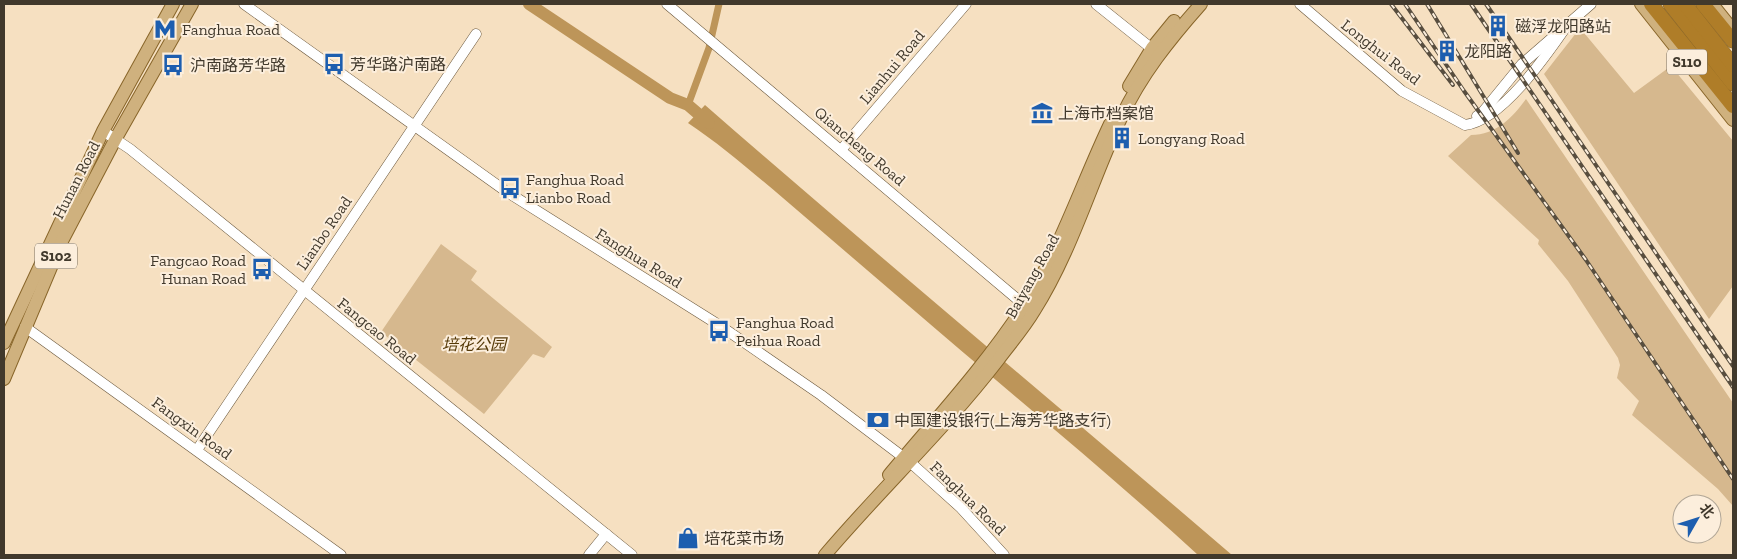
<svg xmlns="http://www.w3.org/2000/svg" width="1737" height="559" font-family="'Zilla Slab','Noto Sans SC',serif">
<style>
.green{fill:#d6b88e}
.water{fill:#bd9559}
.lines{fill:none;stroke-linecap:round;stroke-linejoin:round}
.canal{stroke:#bd9559;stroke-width:7}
.river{stroke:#bd9559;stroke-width:12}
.minor-casing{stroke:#6a573c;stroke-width:11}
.major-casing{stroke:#886529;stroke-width:14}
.highway-casing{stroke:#886529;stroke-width:15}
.minor{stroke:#fff;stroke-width:10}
.major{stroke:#cfb17e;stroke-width:12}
.highway{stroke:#af7d28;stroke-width:14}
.rail-casing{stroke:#584e3f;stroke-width:4}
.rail{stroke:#fceedc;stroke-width:2;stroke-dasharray:5.5;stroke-linecap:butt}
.labels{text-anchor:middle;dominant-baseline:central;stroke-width:4;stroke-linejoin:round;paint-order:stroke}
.shield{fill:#fceedc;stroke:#796f61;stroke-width:1}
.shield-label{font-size:15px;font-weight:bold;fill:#41392c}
.poi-label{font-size:16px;fill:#41392c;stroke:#fceedc;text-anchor:start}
.street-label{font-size:16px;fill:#41392c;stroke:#fceedc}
.park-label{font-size:16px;font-style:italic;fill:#563a08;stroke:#fceedc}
</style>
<rect width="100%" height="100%" fill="#f6e0c1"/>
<g class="green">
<path d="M1580 28 1634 93 1671 66 1733 141V286L1709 319 1544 74Z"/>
<path d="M1526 99 1733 403V506L1718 489 1632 415 1639 401 1617 378 1620 365 1618 358 1568 281 1538 244 1539 240 1448 156 1471 135C1496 135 1512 118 1526 99Z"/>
<path d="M441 244 477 271 471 280 552 347 544 358 533 354 484 414 381 332Z"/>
</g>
<path class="water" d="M705 105C879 257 1056 404 1232 555H1198C1104 469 1005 389 909 306 867 270 825 234 783 198 752 172 721 145 688 123Z"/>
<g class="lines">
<path class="canal" d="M688 105 709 48 719 4"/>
<path class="river" d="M529 4 670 98 688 105 709 123"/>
<g class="minor-casing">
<g id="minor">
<path d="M244 4 507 192 722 327 821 395 911 463 961 508 1004 555"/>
<path d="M667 4 1029 309"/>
<path d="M1096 4 1156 52"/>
<path d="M1300 4 1402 91 1465 125C1501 121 1546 56 1566 27"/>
<path d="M1477 116 1482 113 1522 64 1591 4"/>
<path d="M103 131 130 149 632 555"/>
<path d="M841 150 966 4"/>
<path d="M25 327 341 555"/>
<path d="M197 450 476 34"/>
<path d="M589 555 606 534"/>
</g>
</g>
<g class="major-casing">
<g id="major">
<path d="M1641 4 1733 120"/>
<path d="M1712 4 1732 29"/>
<path d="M1129 86 1152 48 1174 21"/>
<path d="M4 343 103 131 173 4"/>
<path d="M4 379 62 241 116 138 192 4"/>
<path d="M889 475C935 420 985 366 1024 306 1060 250 1081 185 1110 124"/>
<path d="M825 555C881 489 945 429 998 360 1010 344 1024 328 1034 311 1072 251 1091 182 1121 118 1141 75 1170 39 1201 4"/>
</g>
</g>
<g class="highway-casing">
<g id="highway">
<path d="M1651 4 1733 106"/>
<path d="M1670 4 1733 84"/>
<path d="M1685 4 1733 65"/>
<path d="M1703 4 1733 41"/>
</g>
</g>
<use href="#minor" class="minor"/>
<use href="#major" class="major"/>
<use href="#highway" class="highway"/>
<g class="rail-casing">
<g id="rail">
<path d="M1391 4 1453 85"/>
<path d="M1405 4 1464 91 1586 260 1733 479"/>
<path d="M1427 4 1518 153"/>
<path d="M1471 4 1733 387"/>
<path d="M1486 4 1733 366"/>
</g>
</g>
<use href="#rail" class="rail"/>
</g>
<defs>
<g id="building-bare" transform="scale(1.725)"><path d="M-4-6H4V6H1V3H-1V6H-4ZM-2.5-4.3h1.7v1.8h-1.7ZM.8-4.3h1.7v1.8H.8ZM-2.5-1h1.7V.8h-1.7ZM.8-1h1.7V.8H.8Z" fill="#1d5eaf" stroke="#fceedc" stroke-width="2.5" paint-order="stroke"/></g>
<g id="metro-bare" transform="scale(1.725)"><path d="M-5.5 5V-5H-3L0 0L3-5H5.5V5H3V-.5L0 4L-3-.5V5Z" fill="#1d5eaf" stroke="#fceedc" stroke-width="2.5" paint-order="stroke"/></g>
<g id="bus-bare" transform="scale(1.725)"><path d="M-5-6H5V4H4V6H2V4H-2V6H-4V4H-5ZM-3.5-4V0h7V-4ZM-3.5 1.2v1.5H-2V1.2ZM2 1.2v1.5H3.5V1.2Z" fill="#1d5eaf" stroke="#fceedc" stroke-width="2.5" paint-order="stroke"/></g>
<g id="museum-bare" transform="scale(1.725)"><path d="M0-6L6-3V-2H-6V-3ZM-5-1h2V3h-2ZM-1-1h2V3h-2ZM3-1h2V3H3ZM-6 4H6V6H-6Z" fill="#1d5eaf" stroke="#fceedc" stroke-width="2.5" paint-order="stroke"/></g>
<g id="bank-bare" transform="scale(1.725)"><path d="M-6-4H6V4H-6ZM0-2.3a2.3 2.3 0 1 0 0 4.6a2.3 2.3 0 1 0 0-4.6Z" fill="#1d5eaf" stroke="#fceedc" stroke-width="2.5" paint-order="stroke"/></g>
<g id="shop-bare" transform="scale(1.725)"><path d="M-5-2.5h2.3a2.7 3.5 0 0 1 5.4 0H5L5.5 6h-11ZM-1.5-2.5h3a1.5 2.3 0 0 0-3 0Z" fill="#1d5eaf" stroke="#fceedc" stroke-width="2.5" paint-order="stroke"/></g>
</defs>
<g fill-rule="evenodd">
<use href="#building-bare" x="1498" y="26"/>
<use href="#metro-bare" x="165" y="29"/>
<use href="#building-bare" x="1447" y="51"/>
<use href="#bus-bare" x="334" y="64"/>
<use href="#bus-bare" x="173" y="65"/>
<use href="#museum-bare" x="1042" y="113"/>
<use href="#building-bare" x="1122" y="138"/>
<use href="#bus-bare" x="510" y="188"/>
<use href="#bus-bare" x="262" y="269"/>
<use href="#bus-bare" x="719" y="331"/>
<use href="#bank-bare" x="878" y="420"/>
<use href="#shop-bare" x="688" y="538"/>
</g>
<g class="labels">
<g class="shield">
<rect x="1667" y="49.5" width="40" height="25" rx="4"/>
<rect x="35" y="243.5" width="42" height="25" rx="4"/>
</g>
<g class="shield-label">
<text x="1687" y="62">S110</text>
<text x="56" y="256">S102</text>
</g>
<g class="poi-label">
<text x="1515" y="26">磁浮龙阳路站</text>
<text x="182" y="29">Fanghua Road</text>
<text x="1464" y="51">龙阳路</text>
<text x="350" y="64">芳华路沪南路</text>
<text x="190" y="65">沪南路芳华路</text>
<text x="1058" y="113">上海市档案馆</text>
<text x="1138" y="138">Longyang Road</text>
<text x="526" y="179">Fanghua Road<tspan x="526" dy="18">Lianbo Road</tspan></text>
<text x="246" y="260" text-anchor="end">Fangcao Road<tspan x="246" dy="18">Hunan Road</tspan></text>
<text x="736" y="322">Fanghua Road<tspan x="736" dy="18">Peihua Road</tspan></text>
<text x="894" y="420">中国建设银行(上海芳华路支行)</text>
<text x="704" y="538">培花菜市场</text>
</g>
<g class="street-label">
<text transform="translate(1381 52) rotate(38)">Longhui Road</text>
<text transform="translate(892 67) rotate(-50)">Lianhui Road</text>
<text transform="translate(860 146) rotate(40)">Qiancheng Road</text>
<text transform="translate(76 180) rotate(-63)">Hunan Road</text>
<text transform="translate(324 233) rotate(-56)">Lianbo Road</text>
<text transform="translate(639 258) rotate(32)">Fanghua Road</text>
<text transform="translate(1032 276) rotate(-61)">Baiyang Road</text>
<text transform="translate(377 331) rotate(39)">Fangcao Road</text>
<text transform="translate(192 428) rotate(36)">Fangxin Road</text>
<text transform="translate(968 498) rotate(44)">Fanghua Road</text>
</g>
<g class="park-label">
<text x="474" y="344">培花公园</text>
</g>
</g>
<rect width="1737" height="559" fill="none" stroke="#41392c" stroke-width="10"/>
<g transform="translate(1697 519) rotate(51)"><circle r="24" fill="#fceedc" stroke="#b1a696"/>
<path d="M0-4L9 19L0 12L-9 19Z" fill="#1d5eaf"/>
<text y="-8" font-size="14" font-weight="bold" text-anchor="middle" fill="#41392c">北</text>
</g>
</svg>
